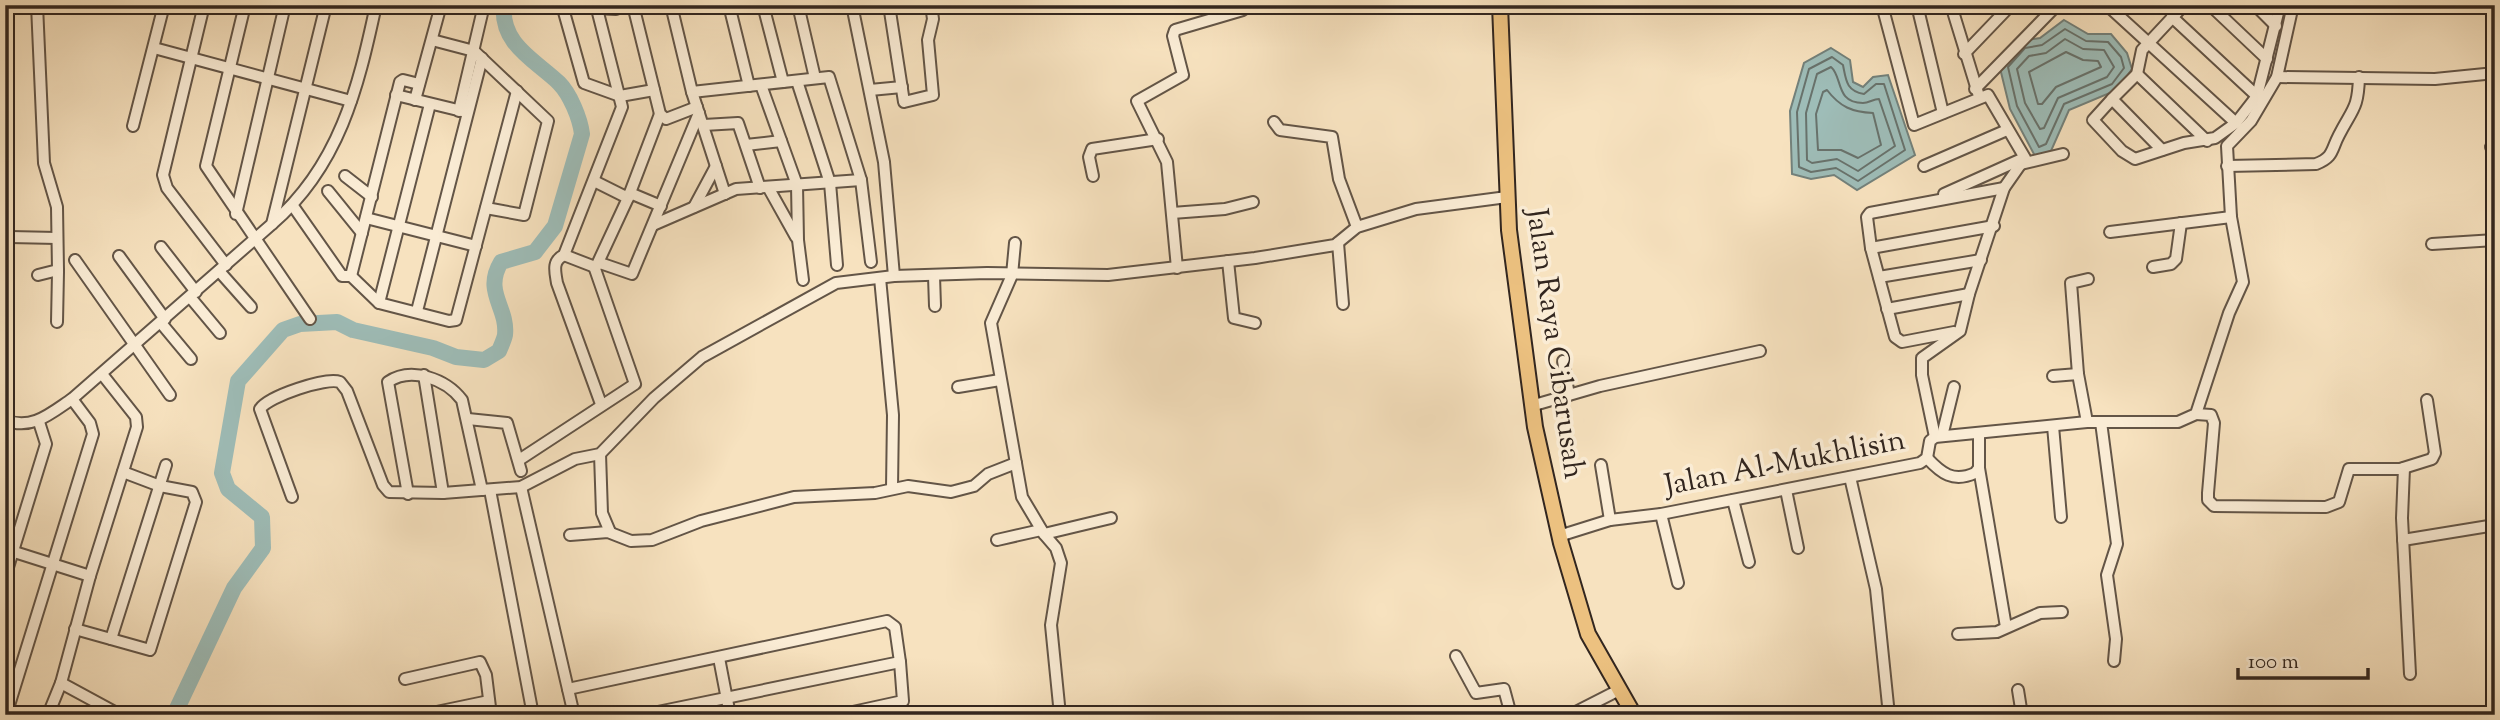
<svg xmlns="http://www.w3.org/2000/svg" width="2500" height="720" font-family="'Sorts Mill Goudy',serif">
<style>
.water{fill:#9ebdb8;stroke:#73817b;stroke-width:2}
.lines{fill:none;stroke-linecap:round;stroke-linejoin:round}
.shore{stroke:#68726c;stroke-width:2}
.river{stroke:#9ebdb8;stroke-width:16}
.minor-casing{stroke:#635547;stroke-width:14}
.major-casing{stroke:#32261f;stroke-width:18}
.minor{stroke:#faecd5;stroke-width:10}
.major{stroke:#ecc180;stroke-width:14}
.labels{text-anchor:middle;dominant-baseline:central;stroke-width:7;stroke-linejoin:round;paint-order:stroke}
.street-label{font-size:30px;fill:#32261f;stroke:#faecd5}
</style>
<rect width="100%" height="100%" fill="#f7e2bf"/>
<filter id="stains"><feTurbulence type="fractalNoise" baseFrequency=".00286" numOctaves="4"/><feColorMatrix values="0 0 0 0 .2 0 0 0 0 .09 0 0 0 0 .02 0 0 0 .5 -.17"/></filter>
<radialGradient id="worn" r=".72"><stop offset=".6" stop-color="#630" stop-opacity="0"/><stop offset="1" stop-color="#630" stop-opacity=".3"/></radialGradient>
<g class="water">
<path d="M2064 20 2088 34H2111L2127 53 2132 69 2117 90 2069 110 2051 151 2035 156 2010 109 1999 64 2022 41 2040 38Z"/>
<path d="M1831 48 1850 60 1853 82 1863 87 1873 77 1888 75 1915 155 1857 190 1834 175 1811 179 1792 174 1790 111 1804 63Z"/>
</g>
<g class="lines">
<g class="shore">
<path d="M2065 29 2086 41 2108 42 2121 57 2124 68 2112 84 2064 104 2046 144 2039 147 2017 106 2008 67 2025 48 2042 45Z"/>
<path d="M2065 39 2083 49 2104 50 2114 67 2107 77 2058 98 2044 128 2040 129 2025 103 2017 69 2029 56 2046 53Z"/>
<path d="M2066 52 2083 60 2098 61 2101 67 2056 87 2042 104H2038L2029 72Z"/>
<path d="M1832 57 1843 65C1846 80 1846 91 1864 94L1876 84H1884L1905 150 1858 181 1836 168 1811 172 1799 167 1797 112 1809 69Z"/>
<path d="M1831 67C1843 77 1835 103 1863 103 1869 103 1873 99 1879 99L1895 146 1858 171 1837 159 1812 163 1807 160 1806 113 1817 74Z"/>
<path d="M1827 90C1840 107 1852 112 1873 113L1881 145 1858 158 1841 150H1818L1816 114 1823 92Z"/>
</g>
<path class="river" d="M174 715 234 588 263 548 262 517 228 489 222 473 238 381 283 330 300 324 337 322 353 330 433 348 456 357 484 360 499 351C501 346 504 340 505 335 508 307 483 292 501 262L535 252 555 226 582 134C580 118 570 94 559 83 535 60 500 44 504 5"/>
<g class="minor-casing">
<g id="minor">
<path d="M37 5 44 163 57 207 58 270 38 275"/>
<path d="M204 5 163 175 167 188 226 265"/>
<path d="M245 5 206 166 310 319"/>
<path d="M562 5 584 83 620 96 654 90"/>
<path d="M596 5 622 107 564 255C552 261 555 271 557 283L601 404"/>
<path d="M633 5 660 114 666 119 697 107"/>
<path d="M671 5 692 92 725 194"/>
<path d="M729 5 749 86"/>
<path d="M763 5 783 82"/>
<path d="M798 5 815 78"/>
<path d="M852 5 884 162 894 276"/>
<path d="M889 5 904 102 933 95 928 40 933 19 931 5"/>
<path d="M1882 5 1914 125 1988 95 2025 158 2004 188 1969 294 1960 331 1922 358V375L1935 437"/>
<path d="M1917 5 1943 113"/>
<path d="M1951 5 1978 93"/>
<path d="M2107 5 2236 123 2257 96 2280 5"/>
<path d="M2210 5 2267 59"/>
<path d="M2255 5 2276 26"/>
<path d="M596 8 616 9 624 5"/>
<path d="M853 9 878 5"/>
<path d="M2172 17 2257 96"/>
<path d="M432 40 474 51 548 121 524 215 486 208"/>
<path d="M154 48 351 101"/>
<path d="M1964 54 2011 5"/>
<path d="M2137 74 2207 141"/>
<path d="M2277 77 2435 79 2495 73"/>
<path d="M797 81 830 183 837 265"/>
<path d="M761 85 797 185 798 240 803 280"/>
<path d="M1975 89 2057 5"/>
<path d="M870 90 902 87"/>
<path d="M692 92 829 77 861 180 871 262"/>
<path d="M396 95 466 112"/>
<path d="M2112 99 2093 120 2122 151 2135 159 2184 143 2215 138 2236 123"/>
<path d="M415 100 441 5"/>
<path d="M459 111 484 5"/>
<path d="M1274 122 1280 130 1332 137 1339 179 1357 227"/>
<path d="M704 125 738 123 760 188"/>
<path d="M133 126 164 5"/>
<path d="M746 145 781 141"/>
<path d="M2491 147 2495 148"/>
<path d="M2162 150 2112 99 2137 74 2142 50 2184 5"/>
<path d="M2021 164 2063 154"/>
<path d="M1924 166 2007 130"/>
<path d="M2227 166 2316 164C2334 157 2331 150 2339 135 2353 108 2358 109 2359 77"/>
<path d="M345 176 372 197"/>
<path d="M1093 176 1089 157 1092 149 1158 139"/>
<path d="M594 181 628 198"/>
<path d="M768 187 796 237"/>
<path d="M328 191 362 233"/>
<path d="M630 193 661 206"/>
<path d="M1944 194 2024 158"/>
<path d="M293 206 342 276H351L379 303 449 321 456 320 517 91"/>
<path d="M694 207 716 166"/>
<path d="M1172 213 1225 209 1253 202"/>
<path d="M236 214 285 5"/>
<path d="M366 218 476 246"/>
<path d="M272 224C339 166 358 89 376 5"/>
<path d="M653 225 736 189 861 180"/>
<path d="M2110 232 2231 217"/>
<path d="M10 237 57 238"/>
<path d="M1015 243 1012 275 991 323 1022 497 1044 534 1056 548 1061 563 1051 625 1060 715"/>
<path d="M1338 243 1343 304"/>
<path d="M2432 244 2495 240"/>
<path d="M161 247 196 292"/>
<path d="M1871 248 1994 226"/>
<path d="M564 255 595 267"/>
<path d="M119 256 165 319"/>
<path d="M75 260 170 395"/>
<path d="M1228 261 1234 318 1255 323"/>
<path d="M600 263 632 274 699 113"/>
<path d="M2153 267 2171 264 2176 259 2181 223"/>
<path d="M1177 268 1167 162 1137 101 1183 75 1173 36 1175 30 1243 10"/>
<path d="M219 271 251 307"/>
<path d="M351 276 400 82 403 80 419 84"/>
<path d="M934 276 935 306"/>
<path d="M1879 277 1981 260"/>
<path d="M880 278 893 415 892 488"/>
<path d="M190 297 220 333"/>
<path d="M379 303 430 104"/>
<path d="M1887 309 1969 294"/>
<path d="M417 311 482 58"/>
<path d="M57 322 58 272"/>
<path d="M161 323 191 359"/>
<path d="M1954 332 1902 342 1895 337 1871 248 1867 217 1870 213 2004 188"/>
<path d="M1563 361 1569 395"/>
<path d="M424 375 443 493"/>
<path d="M2053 376 2078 374"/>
<path d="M958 387 1000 380"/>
<path d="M2493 391 2495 390"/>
<path d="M1531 406 1600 386 1760 351"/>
<path d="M2196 414 2211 415 2214 423 2208 493V500L2214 506 2326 507 2339 502 2349 469H2400L2432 459 2435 453 2427 400"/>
<path d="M468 419 507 423 521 471"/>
<path d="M5 420C32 431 51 413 72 399L272 224 326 5"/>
<path d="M2087 422 2078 374 2071 283 2088 279"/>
<path d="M2101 422 2117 544 2107 575 2116 639 2114 661"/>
<path d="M2053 426 2061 517"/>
<path d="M1942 436 1954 387"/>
<path d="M600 454 602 513 610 532"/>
<path d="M1927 458C1941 473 1953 483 1975 473L1979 468V433"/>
<path d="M519 460 635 384 595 269 628 198 660 114"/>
<path d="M1601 465 1610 520"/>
<path d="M1979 468 2006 627"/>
<path d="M2404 468 2402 518 2410 674"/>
<path d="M1850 477 1876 589 1889 715"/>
<path d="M521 487 574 715"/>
<path d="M490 490 533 715"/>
<path d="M1786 490 1798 548"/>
<path d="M408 494 388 382C411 366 446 379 462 400L482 490"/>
<path d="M292 497 260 409C269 396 326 377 340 382L347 391 383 485 389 492 443 493 521 487 575 459 600 454 654 398 702 357 836 283 894 276 987 273 1108 275 1255 258 1335 245 1357 227 1416 209 1507 197"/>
<path d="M1733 500 1749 562"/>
<path d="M1661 514 1678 583"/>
<path d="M1044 534 1111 518"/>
<path d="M570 535 608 532 631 541 652 540 701 521 794 497 875 493 908 486 951 492 974 486 988 474 1016 463"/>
<path d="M1559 536 1610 520 1661 514 1920 463 1927 458 1930 441 1935 437 2087 422H2178L2196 414 2229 313 2243 282 2231 217 2227 146 2251 121 2277 77 2293 5"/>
<path d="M997 540 1041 530"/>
<path d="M2403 540 2495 525"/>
<path d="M5 549 90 576"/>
<path d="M5 577 46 444 39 422"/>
<path d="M75 629 150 650 196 502 192 492 160 486 123 472"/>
<path d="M1958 634 1997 632 2040 613 2062 612"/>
<path d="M111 639 166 465"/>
<path d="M1456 656 1476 693 1504 689 1511 715"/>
<path d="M719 658 730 715"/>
<path d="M405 679 480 662 486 675 491 715"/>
<path d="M61 683 120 715"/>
<path d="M568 689 887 621 895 627 900 662 643 715"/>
<path d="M2018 690 2022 715"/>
<path d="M6 715 93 434 90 423 72 399"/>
<path d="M48 715 61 683 90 576 137 427 136 417 102 374"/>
<path d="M422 715 489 701"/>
<path d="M839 715 903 701 900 662"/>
<path d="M1570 715 1619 690"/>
</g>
</g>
<g class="major-casing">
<path id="major" d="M1500 5 1509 230 1535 427 1561 543 1588 634 1634 715"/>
</g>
<use href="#minor" class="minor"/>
<use href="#major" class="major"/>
</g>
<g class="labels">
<g class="street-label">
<text transform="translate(1554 344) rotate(82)">Jalan Raya Cibarusah</text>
<text transform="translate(1785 464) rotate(-11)">Jalan Al-Mukhlisin</text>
</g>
</g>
<rect width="2500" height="720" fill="none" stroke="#f7e2bf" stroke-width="28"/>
<rect x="7" y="7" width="2486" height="706" fill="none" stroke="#32261f" stroke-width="3.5"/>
<rect x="14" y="14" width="2472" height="692" fill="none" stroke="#32261f" stroke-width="2"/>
<path d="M2238 668v10h130v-10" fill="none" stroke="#32261f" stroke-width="3.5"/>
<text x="2248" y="668" font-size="21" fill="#32261f" stroke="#faecd5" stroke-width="5" paint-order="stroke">100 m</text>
<rect width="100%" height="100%" filter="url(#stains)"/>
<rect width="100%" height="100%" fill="url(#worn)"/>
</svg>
